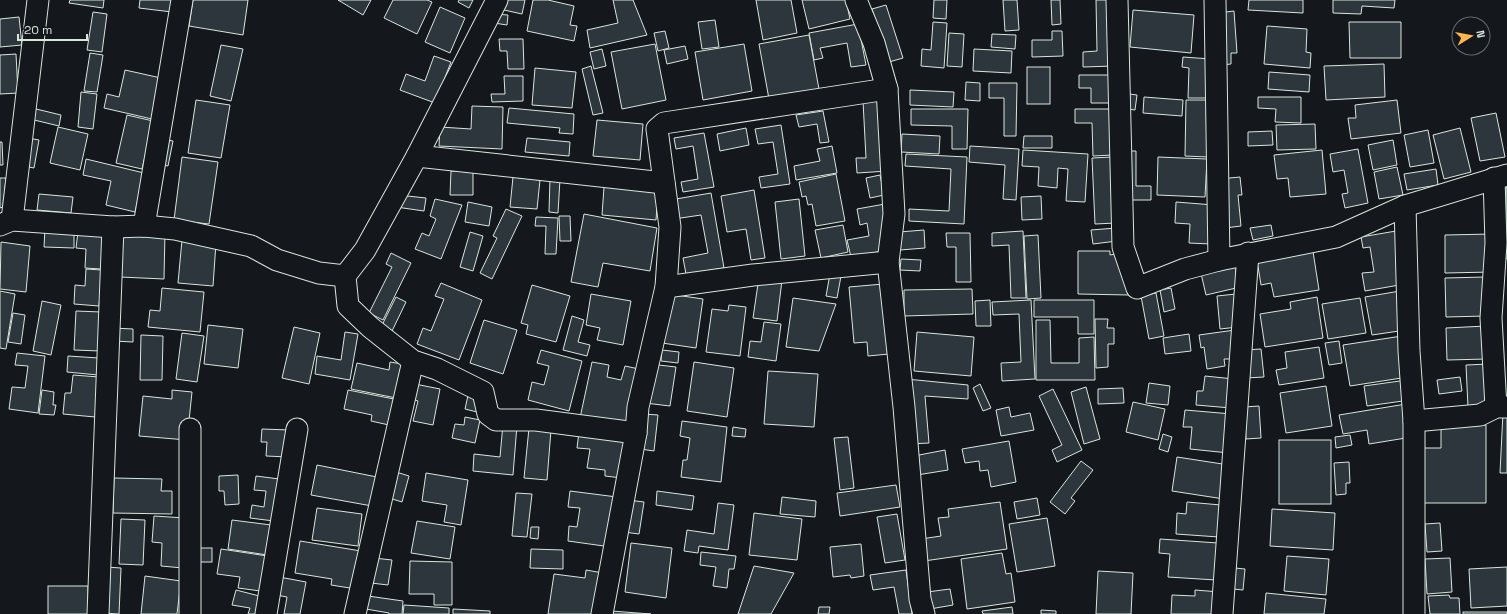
<svg xmlns="http://www.w3.org/2000/svg" width="1507" height="614" font-family="'Space Grotesk',sans-serif">
<style>
.building{fill:#2c363c;stroke:#d8e6dc}
.lines{fill:none;stroke-linecap:round;stroke-linejoin:round}
.street-casing{stroke:#d8e6dc;stroke-width:23}
.street{stroke:#14181c;stroke-width:21}
</style>
<rect width="100%" height="100%" fill="#14181c"/>
<g class="building">
<path d="M70 0H104L103 8 69 3Z"/>
<path d="M140 0H174L172 12 139 8Z"/>
<path d="M193 0H248L243 35 189 26Z"/>
<path d="M338 0H371L363 15Z"/>
<path d="M393 0H427L432 2 417 34 384 18Z"/>
<path d="M459 0H473L469 8 458 2Z"/>
<path d="M506 0H525L522 14 504 10Z"/>
<path d="M533 0H548L574 6 570 25 577 26 574 41 527 31Z"/>
<path d="M613 0H633L647 35 590 48 587 30 618 23Z"/>
<path d="M756 0H791L797 33 763 40Z"/>
<path d="M802 0H846L850 19 809 29Z"/>
<path d="M934 0H947L946 19 933 18Z"/>
<path d="M1003 0H1017L1019 30 1005 31Z"/>
<path d="M1051 0H1060L1061 24 1052 25Z"/>
<path d="M1096 0H1112L1114 66 1083 67V52L1097 51Z"/>
<path d="M1249 0H1303V13L1248 10Z"/>
<path d="M1333 0H1395L1394 8 1362 6 1361 14 1333 13Z"/>
<path d="M886 5 903 58 889 62 872 9Z"/>
<path d="M440 7 465 18 450 53 425 42Z"/>
<path d="M1133 10 1194 15 1191 53 1130 47Z"/>
<path d="M1234 11 1237 53H1231V64L1221 65 1218 13Z"/>
<path d="M93 12 107 14 102 52 87 50Z"/>
<path d="M495 14 508 15 507 25 494 23Z"/>
<path d="M19 17 22 45 0 47V19Z"/>
<path d="M715 20 719 47 702 49 698 22Z"/>
<path d="M933 22 947 23 944 68 921 66 922 49 931 50Z"/>
<path d="M1349 22H1401V58H1350Z"/>
<path d="M858 24 866 65 851 67 847 43 820 48 823 58 814 60 809 33Z"/>
<path d="M1267 26 1307 29 1306 52 1311 53 1310 68 1264 64Z"/>
<path d="M665 31 669 48 658 51 654 33Z"/>
<path d="M1052 31H1062L1063 56 1032 57V40H1052Z"/>
<path d="M949 33 964 34 962 67 947 66Z"/>
<path d="M992 34 1016 35 1015 49 991 47Z"/>
<path d="M809 35 819 89 769 99 759 44Z"/>
<path d="M499 39H523L524 69H508L507 51H500Z"/>
<path d="M655 44 666 100 622 109 611 52Z"/>
<path d="M744 44 752 91 703 100 695 52Z"/>
<path d="M221 45 243 49 231 101 210 96Z"/>
<path d="M685 46 688 59 667 64 664 50Z"/>
<path d="M602 49 606 66 594 69 590 52Z"/>
<path d="M974 49 1012 51 1011 73 973 71Z"/>
<path d="M90 53 103 55 97 92 84 91Z"/>
<path d="M16 54 18 93 0 94V55Z"/>
<path d="M434 56 451 62 435 103 400 90 406 74 425 81Z"/>
<path d="M1183 57 1211 59 1210 98H1188L1189 68 1182 67Z"/>
<path d="M1384 64 1385 97 1326 100 1324 66Z"/>
<path d="M591 66 603 113 593 115 582 69Z"/>
<rect x="1027" y="67" width="23" height="37"/>
<path d="M535 68 576 72 572 108 532 105Z"/>
<path d="M125 70 161 78 152 119 104 108 107 94 119 97Z"/>
<path d="M1269 72 1310 75 1309 92 1268 89Z"/>
<path d="M1079 75H1114V103H1091V88H1079Z"/>
<path d="M504 76H523V101L492 102 491 94H505Z"/>
<path d="M966 82 980 83V101L965 100Z"/>
<path d="M989 83H1017L1016 136H1004V98H989Z"/>
<path d="M910 90 954 92 953 107 910 105Z"/>
<path d="M81 92 97 94 93 129 78 127Z"/>
<path d="M1122 93 1137 95 1135 110 1121 108Z"/>
<path d="M1144 97 1183 100 1182 116 1143 113Z"/>
<path d="M1258 97H1301V123L1275 122 1276 109 1258 108Z"/>
<path d="M884 99 888 171 857 173 856 158H866L863 101Z"/>
<path d="M196 100 230 105 221 158 188 153Z"/>
<path d="M1186 100H1209L1208 157 1185 156Z"/>
<path d="M1397 100 1401 133 1351 139 1348 118H1356L1355 105Z"/>
<path d="M472 106 503 107 502 149 439 146 440 127 471 129Z"/>
<path d="M32 108 61 115 59 126 30 119Z"/>
<path d="M509 108 574 114 573 134 559 133 560 128 507 123Z"/>
<path d="M911 109H968L967 149H952V126L911 125Z"/>
<path d="M1075 109H1113V155L1093 156 1092 123H1075Z"/>
<path d="M823 111 829 142 820 143 817 124 799 127 796 115Z"/>
<path d="M1496 113 1505 157 1480 161 1471 118Z"/>
<path d="M127 115 153 121 142 169 116 163Z"/>
<path d="M597 120 643 124 640 160 593 156Z"/>
<path d="M1315 124 1316 149 1277 150 1276 125Z"/>
<path d="M781 125 790 184 761 188 759 177 778 174 773 142 758 144 755 129Z"/>
<path d="M58 127 88 134 80 170 50 163Z"/>
<path d="M746 128 749 145 720 151 717 134Z"/>
<path d="M1460 128 1471 172 1444 179 1433 135Z"/>
<path d="M1428 130 1434 163 1410 167 1404 135Z"/>
<path d="M1272 131 1273 145 1248 146V132Z"/>
<path d="M704 133 714 187 683 192 681 182 698 179 693 146 676 149 674 138Z"/>
<path d="M902 134 940 136 939 154 901 152Z"/>
<path d="M1024 136H1052V148H1023Z"/>
<path d="M28 138 39 140 34 168 23 166Z"/>
<path d="M527 138 570 142 569 156 525 152Z"/>
<path d="M163 139 173 141 168 166 158 164Z"/>
<path d="M1393 140 1397 165 1373 170 1368 145Z"/>
<path d="M0 142H2L3 165H0Z"/>
<path d="M832 146 837 173 796 180 794 166 820 161 817 149Z"/>
<path d="M970 146 1019 149 1016 200 1003 199 1005 165 969 162Z"/>
<path d="M1358 149 1368 203 1345 208 1342 194 1348 193 1344 170 1333 172 1330 154Z"/>
<path d="M1023 150 1088 154 1085 202 1066 201 1068 169 1058 168 1057 188 1038 186 1039 167 1022 166Z"/>
<path d="M1322 150 1326 194 1290 197 1288 178 1277 179 1274 155Z"/>
<path d="M1124 151H1136V186H1151V200H1125Z"/>
<path d="M906 154 967 157 964 224 909 221V209L949 211 951 169 905 166Z"/>
<path d="M182 157 218 162 209 224 174 220Z"/>
<path d="M1112 157 1116 223 1095 224 1092 158Z"/>
<path d="M1158 157 1207 159 1205 197 1157 195Z"/>
<path d="M86 159 144 173 135 212 106 205 111 181 83 175Z"/>
<path d="M1397 167 1403 195 1379 199 1374 172Z"/>
<path d="M1436 169 1438 185 1407 190 1404 174Z"/>
<path d="M451 171 473 172V195H450Z"/>
<path d="M836 174 845 221 816 226 812 204 808 205 806 196 802 197 799 182Z"/>
<path d="M880 175 884 195 870 198 866 178Z"/>
<path d="M513 177 540 180 537 209 510 207Z"/>
<path d="M1240 177 1242 195H1238L1241 226 1225 228 1219 179Z"/>
<path d="M0 178H6L3 207 0 208Z"/>
<path d="M550 178 560 179 558 213 549 212Z"/>
<path d="M604 187 658 192 656 220 602 215Z"/>
<path d="M1506 187H1507V259L1505 258Z"/>
<path d="M754 190 765 258 751 260 746 229 727 232 721 196Z"/>
<path d="M711 193 724 268 686 274 683 258 708 253 701 215 674 219 670 200Z"/>
<path d="M39 194 73 197 71 213 37 210Z"/>
<path d="M398 195 426 198 424 211 396 207Z"/>
<path d="M1041 196 1042 219 1022 220 1021 197Z"/>
<path d="M435 199 462 205 441 259 415 249 422 233 429 236 436 219 430 216Z"/>
<path d="M799 199 805 256 781 259 775 202Z"/>
<path d="M468 202 492 207 489 226 465 222Z"/>
<path d="M1176 202 1214 205 1211 244 1189 243 1190 224 1175 223Z"/>
<path d="M885 204 883 251 851 257 847 240 869 236 867 223 860 225 857 209Z"/>
<path d="M506 209 522 216 492 279 480 273 497 238 493 236Z"/>
<path d="M584 214 657 228 650 271 603 263 598 287 571 282Z"/>
<path d="M559 216H570L571 241H560Z"/>
<path d="M536 217 558 218 556 254H545L546 226H535Z"/>
<path d="M843 225 848 252 821 258 815 230Z"/>
<path d="M1271 225 1273 236 1253 240 1250 228Z"/>
<path d="M45 228 74 229V248L44 247Z"/>
<path d="M1116 228 1117 241 1093 244 1091 230Z"/>
<path d="M122 229 165 231 164 279 120 277Z"/>
<path d="M924 230 925 248 900 250 899 232Z"/>
<path d="M1023 231 1026 298H1011L1009 245 992 246V233Z"/>
<path d="M1396 231 1405 284 1365 291 1362 273 1374 272 1370 247 1363 248 1361 237Z"/>
<path d="M78 232 104 234 101 269 85 268 86 249 76 248Z"/>
<path d="M470 232 483 236 473 271 460 267Z"/>
<path d="M946 233H970L971 282H956V247H947Z"/>
<path d="M1492 234V272L1445 273V235Z"/>
<path d="M1038 235 1041 298 1027 299 1024 236Z"/>
<path d="M182 240 216 243 213 286 178 283Z"/>
<path d="M1 242 30 246 26 292 0 289Z"/>
<path d="M1312 245 1319 290 1274 297 1271 283 1261 285 1256 254Z"/>
<path d="M1078 251H1110V255L1121 253 1129 295 1078 294Z"/>
<path d="M391 253 411 263 383 320 369 313 392 267 386 264Z"/>
<path d="M901 259 921 260 920 271 900 270Z"/>
<path d="M1236 261V288L1206 295 1200 269Z"/>
<path d="M86 269 102 270 99 306 74 304 75 285 85 286Z"/>
<path d="M830 274 841 276 837 298 826 296Z"/>
<path d="M759 277 782 280 777 321 753 318Z"/>
<path d="M1485 277 1486 316 1446 317 1445 278Z"/>
<path d="M441 283 482 300 459 360 417 344 423 328 431 331 444 299 435 296Z"/>
<path d="M883 284 889 354 868 356 867 342 854 343 849 287Z"/>
<path d="M532 285 570 296 556 342 526 334 528 325 521 323Z"/>
<path d="M162 288 204 292 200 332 148 327 150 310 160 311Z"/>
<path d="M1171 288 1175 309 1164 312 1160 290Z"/>
<path d="M972 289 973 314 904 316V290Z"/>
<path d="M0 291 15 294 6 349 0 348Z"/>
<path d="M1400 291 1406 330 1372 335 1365 297Z"/>
<path d="M1156 293 1164 336 1149 339 1141 296Z"/>
<path d="M591 294 631 301 623 345 597 340 600 328 586 325Z"/>
<path d="M669 294 703 299 696 348 662 343Z"/>
<path d="M1236 294 1238 327 1220 329 1217 296Z"/>
<path d="M396 297 406 302 392 331 382 325Z"/>
<path d="M1317 297 1323 338 1265 347 1260 314 1291 309 1290 302Z"/>
<path d="M793 298 836 304 819 351 786 347Z"/>
<path d="M1360 298 1366 333 1328 339 1322 304Z"/>
<path d="M990 300 991 326H976L975 301Z"/>
<path d="M1031 300 1035 379 1002 381 1001 363 1021 362 1019 314 993 315 992 302Z"/>
<path d="M1034 300H1094V334H1078V317H1034Z"/>
<path d="M42 301 61 305 51 355 33 351Z"/>
<path d="M729 305 746 307 740 356 706 352 712 309 728 311Z"/>
<path d="M76 311 101 312 100 351 74 350Z"/>
<path d="M13 313 25 315 21 344 8 342Z"/>
<path d="M572 316 584 320 578 342 590 345 587 356 563 350Z"/>
<path d="M1095 319H1108L1107 328H1114V344H1108V367L1096 368Z"/>
<path d="M484 320 517 330 503 374 470 363Z"/>
<path d="M1036 320H1050L1051 363H1079V338L1094 337 1095 380H1036Z"/>
<path d="M764 322 781 324 776 361 748 357 750 341 761 342Z"/>
<path d="M208 325 243 329 238 368 204 364Z"/>
<path d="M1486 326 1487 359 1447 360 1446 328Z"/>
<path d="M294 327 320 333 309 384 282 378Z"/>
<path d="M113 328 133 329V342L113 341Z"/>
<path d="M1235 330 1236 359H1224L1225 366 1207 369 1204 347 1201 348 1199 335Z"/>
<path d="M345 332 358 334 350 380 315 374 317 356 341 360Z"/>
<path d="M917 332 974 337 971 376 914 371Z"/>
<path d="M182 333 204 336 197 382 176 379Z"/>
<path d="M1189 334 1191 351 1165 354 1163 338Z"/>
<path d="M141 335 163 336 162 380H140Z"/>
<path d="M1402 336 1408 377 1350 386 1343 345Z"/>
<path d="M1339 341 1342 363 1329 365 1325 343Z"/>
<path d="M1319 347 1324 378 1279 385 1276 370 1287 368 1285 352Z"/>
<path d="M1261 349 1264 377 1246 378 1244 350Z"/>
<path d="M541 350 582 361 569 411 528 400 532 382 544 385 549 366 537 363Z"/>
<path d="M662 350 679 352 678 363 661 361Z"/>
<path d="M17 353 45 356 38 413 9 409 12 387 25 388 28 366 15 365Z"/>
<path d="M68 356 99 358 98 375 67 372Z"/>
<path d="M390 362 402 364 396 398 351 389 357 363 389 370Z"/>
<path d="M592 362 609 365 607 377 621 380 625 366 639 369 626 428 580 418Z"/>
<path d="M694 362 734 368 727 417 687 411Z"/>
<path d="M650 364 676 367 670 406 645 403Z"/>
<path d="M1489 364 1491 406 1468 407 1466 365Z"/>
<path d="M768 371 818 374 814 427 764 424Z"/>
<path d="M73 375 99 377 95 417 63 414 65 393H71Z"/>
<path d="M1205 376 1234 379 1231 408 1196 405 1197 391H1203Z"/>
<path d="M1460 377 1462 391 1439 394 1437 380Z"/>
<path d="M906 379 968 385V399L925 396 929 443 910 444Z"/>
<path d="M1407 380 1410 400 1367 406 1364 386Z"/>
<path d="M1149 383 1170 386 1168 405 1146 403Z"/>
<path d="M415 384 440 389 433 425 413 421 418 401 412 399Z"/>
<path d="M980 384 991 408 983 411 973 388Z"/>
<path d="M1326 386 1332 426 1286 433 1280 393Z"/>
<path d="M1086 387 1100 439 1084 444 1071 392Z"/>
<path d="M1123 388 1124 403 1098 404V389Z"/>
<path d="M1053 389 1082 450 1057 462 1052 450 1062 445 1039 396Z"/>
<path d="M42 390 54 392 53 405H56L54 415 39 414Z"/>
<path d="M172 390 192 392 187 440 139 436 143 396 172 399Z"/>
<path d="M348 390 394 399 389 425 371 421 372 415 344 409Z"/>
<path d="M469 391 481 394 477 412 465 409Z"/>
<path d="M1133 402 1165 409 1158 440 1126 432Z"/>
<path d="M1406 404 1412 437 1369 444 1367 430 1343 434 1339 415Z"/>
<path d="M1259 406 1261 438 1246 439 1244 407Z"/>
<path d="M1009 407 1011 417 1030 413 1034 430 1001 436 996 410Z"/>
<path d="M1185 410 1232 414 1229 453 1190 449 1192 427H1183Z"/>
<path d="M1503 412H1507V473H1500Z"/>
<path d="M644 414 658 415 654 451 640 449Z"/>
<path d="M465 417 480 420 475 443 452 438 455 424 464 425Z"/>
<path d="M682 421 727 427 721 482 681 477 683 460H687L690 438 680 436Z"/>
<path d="M503 424 517 425 513 475 473 471 474 454 500 457Z"/>
<path d="M1441 425H1486V503H1424L1423 448H1441Z"/>
<path d="M733 427 746 429 745 437 732 436Z"/>
<path d="M529 428 551 430 547 480 524 478Z"/>
<path d="M262 429 290 430 289 457 266 456 267 442H261Z"/>
<path d="M579 432 627 439 622 478 605 476V470L587 468 590 449 577 448Z"/>
<path d="M1163 434 1172 437 1168 452 1159 449Z"/>
<path d="M1350 435 1352 445 1336 448 1335 437Z"/>
<path d="M848 437 854 488 840 490 834 438Z"/>
<rect x="1279" y="440" width="52" height="64"/>
<path d="M1009 441 1016 482 991 487 988 470 980 471 979 461 965 463 962 449Z"/>
<path d="M945 450 948 470 917 475 914 456Z"/>
<path d="M1177 457 1229 465 1224 499 1172 491Z"/>
<path d="M1081 461 1093 470 1071 498 1075 501 1065 514 1050 502Z"/>
<path d="M1349 462 1350 483H1346V494L1336 495 1334 463Z"/>
<path d="M317 465 377 477 372 506 311 495Z"/>
<path d="M393 471 409 476 402 502 386 497Z"/>
<path d="M426 473 468 480 461 525 444 522 447 505 422 501Z"/>
<path d="M238 475 239 504 225 505 224 491H219V476Z"/>
<path d="M256 476 287 480 282 522 250 518 252 505 264 507 266 491 254 490Z"/>
<path d="M114 478 162 479 161 491H172V514L113 513Z"/>
<path d="M896 485 900 507 840 516 837 493Z"/>
<path d="M570 491 617 497 611 547 568 541 569 526 577 527 580 508 568 507Z"/>
<path d="M657 491 694 496 692 510 656 505Z"/>
<path d="M516 493 532 494 527 537 512 536Z"/>
<path d="M782 497 816 501 815 517 780 514Z"/>
<path d="M1037 498 1040 515 1017 519 1014 502Z"/>
<path d="M628 500 644 502 639 534 624 532Z"/>
<path d="M1000 502 1007 549 924 561 921 539 941 536 938 518 949 517 948 509Z"/>
<path d="M1187 502 1221 505 1219 537 1176 534 1177 513 1186 514Z"/>
<path d="M718 503 734 505 728 550 699 546 698 553 684 551 687 530 714 534Z"/>
<path d="M317 508 362 514 358 546 312 540Z"/>
<path d="M1272 509 1335 513 1333 550 1270 546Z"/>
<path d="M754 513 802 519 797 560 749 555Z"/>
<path d="M897 514 905 560 885 563 877 517Z"/>
<path d="M154 516 185 518 183 568 161 566 162 543 152 542Z"/>
<path d="M1047 518 1055 566 1017 572 1009 524Z"/>
<path d="M121 519 145 520 143 565 119 564Z"/>
<path d="M232 520 279 526 274 556 228 549Z"/>
<path d="M417 521 455 527 450 559 411 553Z"/>
<path d="M1440 523 1442 551 1427 552 1425 524Z"/>
<path d="M531 527H539L538 539 530 538Z"/>
<path d="M1160 539 1218 543 1216 580 1168 577 1170 554 1159 553Z"/>
<path d="M300 541 361 551 356 589 331 585 332 579 295 573Z"/>
<path d="M631 543 672 548 666 598 625 592Z"/>
<path d="M861 544 864 576 851 578 850 575 833 577 830 547Z"/>
<rect x="196" y="548" width="16" height="14"/>
<path d="M221 549 274 557 268 592 238 588 240 577 217 574Z"/>
<path d="M531 549 563 550V569L530 568Z"/>
<path d="M701 552 736 556 734 569H729L727 588 713 586 716 567 700 565Z"/>
<path d="M1002 553 1006 574 1011 573 1015 602 967 609 961 559Z"/>
<path d="M1287 556 1329 559 1326 595 1284 591Z"/>
<path d="M374 558 392 560 388 585 371 583Z"/>
<path d="M1450 558 1452 592 1427 594 1425 559Z"/>
<path d="M410 561 452 562V605H434V594H409Z"/>
<path d="M754 566 794 573 771 614H738Z"/>
<path d="M106 567 121 568 119 614 104 613Z"/>
<path d="M1507 567V606L1471 608 1469 569Z"/>
<path d="M1235 568 1245 569 1243 590 1233 589Z"/>
<path d="M586 570 603 573 597 614H548L554 574 585 578Z"/>
<path d="M906 570 912 614H899L894 587 873 590 870 575Z"/>
<path d="M1098 571 1133 573 1131 614H1096Z"/>
<path d="M145 576 181 581 177 614H141Z"/>
<path d="M274 576 306 582 300 614H284L287 597 271 594Z"/>
<rect x="48" y="586" width="40" height="28"/>
<path d="M950 589 953 605 930 609 927 592Z"/>
<path d="M236 590 267 598 264 614H248L250 608 232 605Z"/>
<path d="M1195 590 1220 592 1219 614H1171L1172 595 1195 596Z"/>
<path d="M1266 593 1326 599 1324 614H1264Z"/>
<path d="M1449 595 1450 598H1459L1460 614H1430L1428 596Z"/>
<path d="M368 596 403 601 402 614H389V613L366 609Z"/>
<path d="M404 605 449 608V614H403Z"/>
<path d="M819 607H830L829 614H818Z"/>
<path d="M1012 607 1013 614H983L982 611Z"/>
<path d="M453 609 490 611V614H453Z"/>
<path d="M1041 610 1056 611V614H1041Z"/>
<path d="M611 611 651 614H611Z"/>
<rect x="1463" y="612" width="44" height="2"/>
</g>
<g class="lines">
<g class="street-casing">
<g id="street">
<path d="M497 0 417 156 365 250 345 276 348 306 370 327 413 361 437 369 483 392 488 414 496 420H536L636 433"/>
<path d="M856 0 874 43 887 89 894 214 888 262 904 407 920 599 924 614"/>
<path d="M1117 0 1123 247 1137 288 1185 269 1219 260 1336 237 1405 206 1507 175"/>
<path d="M1215 0 1219 260"/>
<path d="M417 156 664 183"/>
<path d="M1494 178 1496 243 1491 318 1496 407"/>
<path d="M1405 206 1409 351 1414 421V614"/>
<path d="M12 220 38 0"/>
<path d="M0 225 12 220 113 227 144 226 175 229 251 246 277 260 319 273 345 276"/>
<path d="M144 226 182 0"/>
<path d="M666 287 753 275 888 262"/>
<path d="M1414 421 1480 415 1496 407H1507"/>
<path d="M190 429V614"/>
<path d="M98 614 113 227"/>
<path d="M266 614 297 429"/>
<path d="M355 614 413 361"/>
<path d="M602 614 636 433 638 407 666 287 670 227 657 129 664 123 887 89"/>
<path d="M1222 614 1248 253"/>
</g>
</g>
<use href="#street" class="street"/>
</g>
<g transform="translate(1471 36) rotate(79)"><circle r="19" fill="#14181c" stroke="#626a69"/>
<path d="M0-3L7 15L0 10L-7 15Z" fill="#ffb74d"/>
<text y="-6" font-size="11" font-weight="bold" text-anchor="middle" fill="#d8e6dc">N</text>
</g>
<path d="M18 34v6h69v-6" fill="none" stroke="#d8e6dc" stroke-width="2"/>
<text x="24" y="34" font-size="12" fill="#d8e6dc" stroke="#14181c" stroke-width="3" paint-order="stroke">20 m</text>
</svg>
